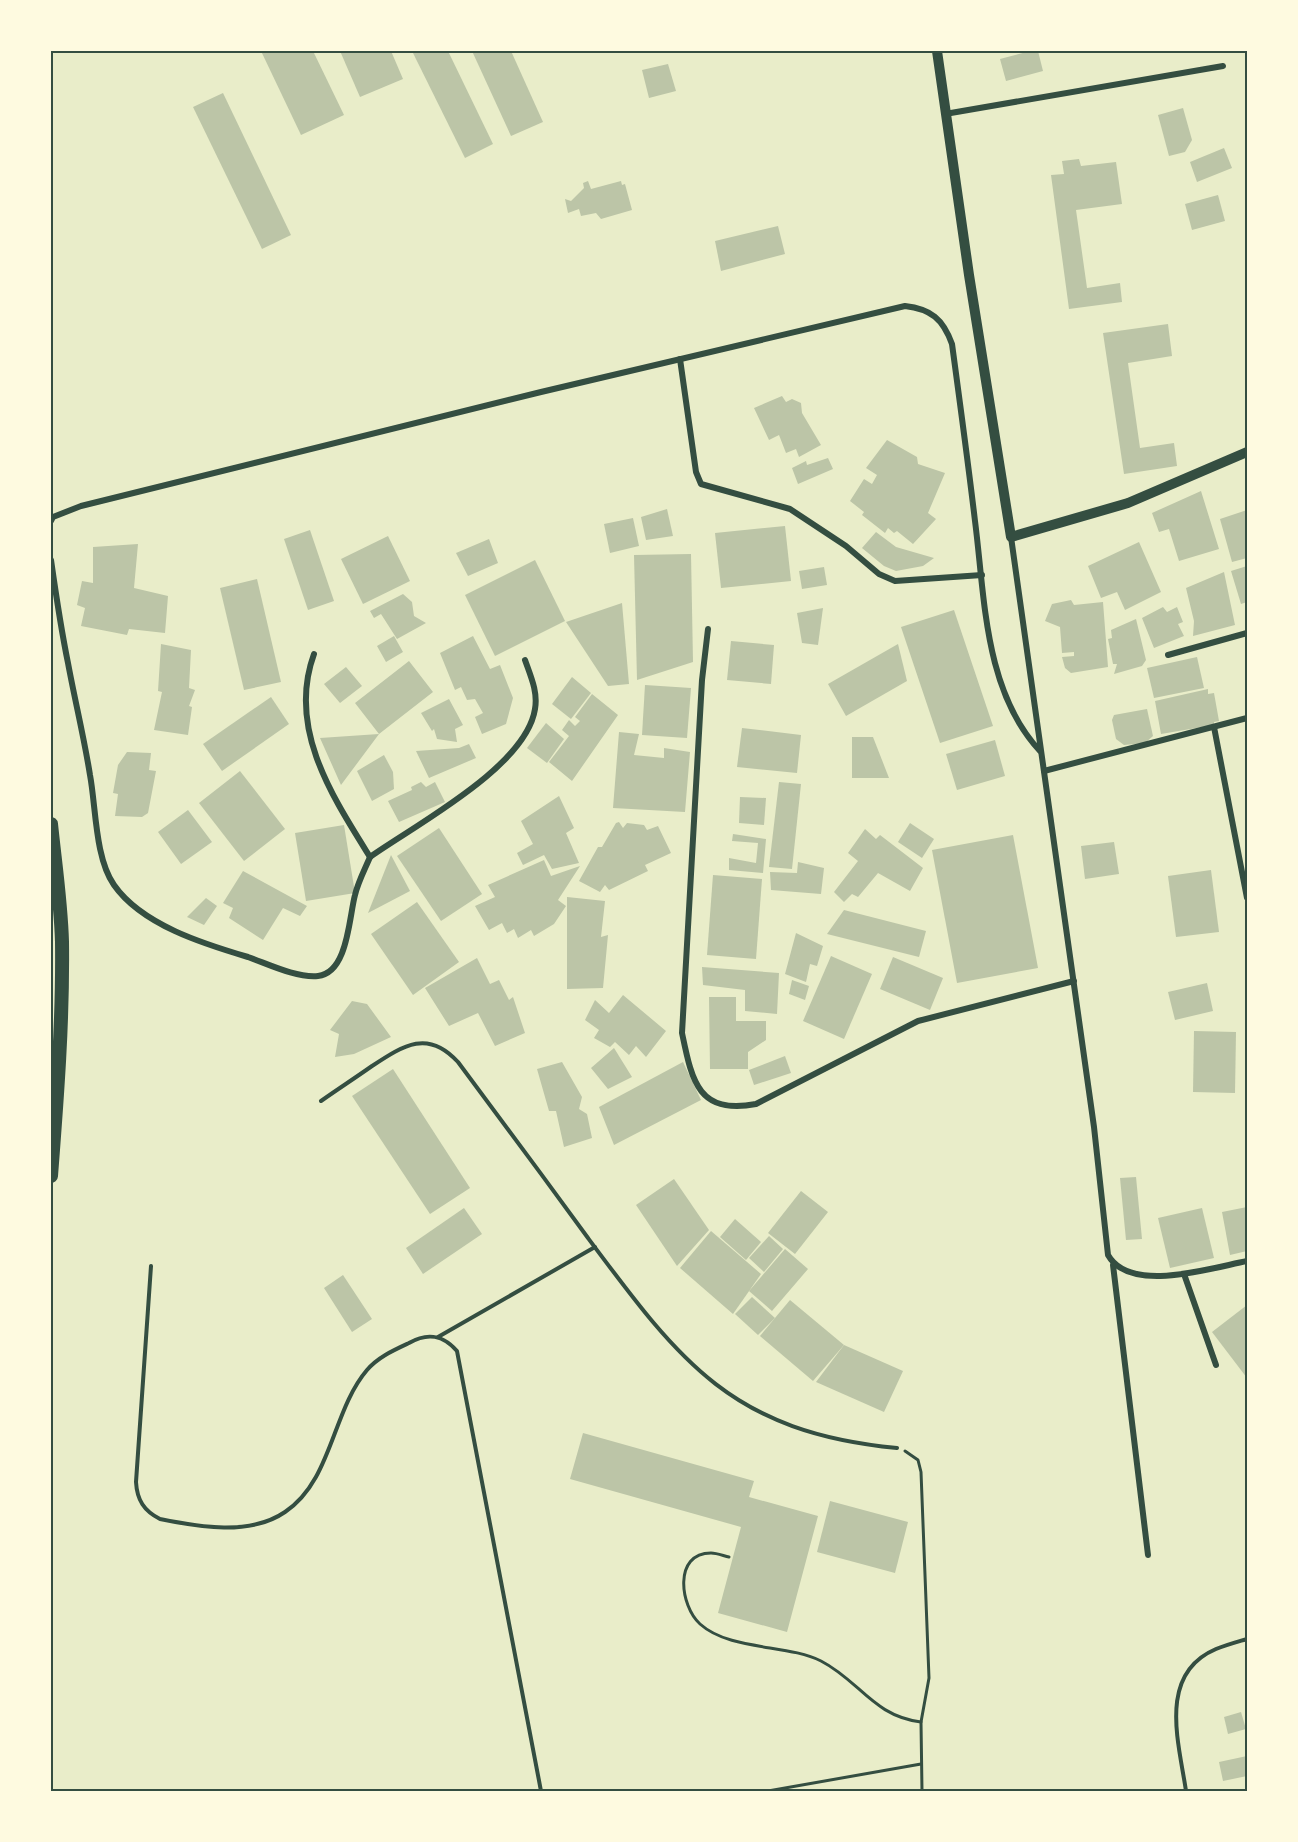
<svg xmlns="http://www.w3.org/2000/svg" width="1298" height="1842" font-family="Commissioner,sans-serif">
<style>
.building{fill:#bcc5a7}
.lines{fill:none;stroke-linecap:round;stroke-linejoin:round}
.path{stroke:#344e41;stroke-width:3}
.service{stroke:#344e41;stroke-width:4}
.minor{stroke:#344e41;stroke-width:6}
.tertiary{stroke:#344e41;stroke-width:10}
.trunk{stroke:#344e41;stroke-width:14}
.neatline{fill:none;stroke:#344e41;stroke-width:2}
</style>
<rect width="100%" height="100%" fill="#e9edc9"/>
<g class="building">
<path d="M261 51H313L344 115 301 135Z"/>
<path d="M340 51H391L403 79 360 97Z"/>
<path d="M412 51H448L493 144 465 158Z"/>
<path d="M472 51H511L543 122 511 136Z"/>
<path d="M1030 51H1038L1043 71 1006 81 1000 59Z"/>
<path d="M668 64 676 91 649 98 642 70Z"/>
<path d="M223 93 291 235 262 249 193 107Z"/>
<path d="M1183 108 1192 140 1185 152 1169 156 1158 115Z"/>
<path d="M1224 148 1232 168 1197 182 1190 162Z"/>
<path d="M1079 159 1081 166 1116 162 1122 204 1076 210 1087 288 1120 283 1122 302 1069 309 1051 175 1064 174 1062 161Z"/>
<path d="M588 181 591 189 621 181 622 185 625 184 632 210 601 219 596 213 581 216 579 209 568 213 565 199 571 201 584 188 583 183Z"/>
<path d="M1218 195 1225 221 1192 230 1185 204Z"/>
<path d="M778 226 785 254 721 271 715 241Z"/>
<path d="M1168 324 1172 356 1128 363 1140 448 1174 443 1177 466 1124 474 1103 333Z"/>
<path d="M782 396 786 402 792 399 801 403 802 413 821 445 799 457 796 449 786 453 779 435 769 440 754 408Z"/>
<path d="M887 440 917 457 918 464 945 473 928 513 936 519 913 544 897 531 894 533 888 528 885 533 862 515 864 512 850 501 864 479 872 484 877 475 866 468Z"/>
<path d="M828 458 833 469 798 484 792 468 806 461 807 465Z"/>
<path d="M1201 491 1219 549 1179 561 1169 529 1159 532 1152 513Z"/>
<path d="M667 509 673 536 646 540 641 517Z"/>
<path d="M1247 510V558L1232 562 1220 519Z"/>
<path d="M633 518 639 546 610 553 604 524Z"/>
<path d="M785 526 791 581 721 588 715 533Z"/>
<path d="M310 530 334 601 308 610 284 539Z"/>
<path d="M876 532 896 547 934 558 923 566 896 571 884 566 862 548Z"/>
<path d="M388 536 410 581 363 604 341 559Z"/>
<path d="M489 539 498 563 468 576 456 553Z"/>
<path d="M1139 542 1161 592 1125 610 1117 592 1101 598 1088 566Z"/>
<path d="M138 544 134 588 168 596 165 633 129 629 127 635 81 626 85 608 77 605 82 581 93 583V547Z"/>
<path d="M691 554 693 662 637 680 634 555Z"/>
<path d="M535 560 565 621 495 656 465 595Z"/>
<path d="M1247 566V602L1241 604 1231 571Z"/>
<path d="M824 567 827 585 802 589 799 571Z"/>
<path d="M1224 572 1235 625 1193 636 1194 621 1186 588Z"/>
<path d="M257 579 281 682 244 690 220 588Z"/>
<path d="M403 594 412 602 414 616 426 623 397 639 381 614 374 618 370 611Z"/>
<path d="M1071 600 1074 605 1103 602 1108 667 1071 673 1065 668 1062 657 1074 656V652L1062 653 1060 627 1045 621 1052 604Z"/>
<path d="M622 603 629 684 608 686 566 622Z"/>
<path d="M1163 607 1167 612 1177 607 1183 622 1178 624 1184 636 1154 648 1142 618Z"/>
<path d="M823 608 818 645 802 643 797 613Z"/>
<path d="M954 610 993 726 940 743 901 627Z"/>
<path d="M1136 619 1146 660 1142 666 1114 674 1117 664H1113L1108 639 1112 638 1111 630Z"/>
<path d="M394 636 403 652 386 662 377 646Z"/>
<path d="M473 636 490 669 500 665 513 698 506 724 482 734 475 717 483 713 475 699 467 700 461 687 455 690 440 653Z"/>
<path d="M731 641 774 645 771 684 727 680Z"/>
<path d="M161 644 191 650 189 688 195 690 189 706 192 707 188 735 154 730 162 692 158 691Z"/>
<path d="M898 644 907 681 846 716 828 684Z"/>
<path d="M1197 657 1204 688 1154 698 1147 668Z"/>
<path d="M409 661 433 692 379 734 341 785 320 738 379 734 355 703Z"/>
<path d="M346 667 362 686 340 703 324 684Z"/>
<path d="M572 677 591 693 571 719 552 704Z"/>
<path d="M645 685 691 688 687 738 642 735Z"/>
<path d="M1208 689V694L1214 693 1219 721 1214 722V725L1161 734 1155 701Z"/>
<path d="M592 694 618 715 572 781 549 762 569 736 562 730 569 720 575 726 580 721 575 717Z"/>
<path d="M271 697 289 724 222 771 203 744Z"/>
<path d="M449 699 463 725 455 729 457 742 437 739 434 729 432 731 421 713Z"/>
<path d="M1147 709 1153 736 1145 743 1124 745 1116 739 1112 720 1114 715Z"/>
<path d="M546 723 564 739 547 763 527 748Z"/>
<path d="M742 728 801 735 797 773 737 767Z"/>
<path d="M619 732 639 734 634 755 664 758V748L690 752 685 812 613 808Z"/>
<path d="M852 737H873L889 778H852Z"/>
<path d="M995 740 1005 776 957 790 946 754Z"/>
<path d="M469 744 476 758 429 778 416 751 459 748Z"/>
<path d="M127 752 151 753 149 770 156 771 148 813 142 817 115 816 118 794 113 793 118 765Z"/>
<path d="M384 755 393 772 394 789 372 801 357 771Z"/>
<path d="M240 771 285 829 244 861 199 803Z"/>
<path d="M421 782 426 787 435 782 445 802 399 822 388 801 412 790 411 787Z"/>
<path d="M779 782 801 784 792 869 769 867Z"/>
<path d="M559 796 574 828 566 833 579 863 552 869 544 855 523 865 517 853 533 844 521 821Z"/>
<path d="M740 797 766 798 764 825 739 823Z"/>
<path d="M188 810 212 842 181 864 158 832Z"/>
<path d="M619 822 623 828 627 823 644 825 647 830 658 826 671 853 645 865 648 871 609 890 605 885 600 892 579 881 598 847H602L616 823Z"/>
<path d="M910 823 934 839 922 858 898 842Z"/>
<path d="M344 825 355 893 306 901 295 833Z"/>
<path d="M439 828 482 894 441 921 397 856Z"/>
<path d="M865 829 876 839 880 835 923 868 910 891 878 873 858 897 852 894 844 902 834 892 858 861 848 853Z"/>
<path d="M733 834 766 839 763 873 729 870V858L756 863 758 843 732 841Z"/>
<path d="M1013 835 1038 968 957 983 932 850Z"/>
<path d="M1114 842 1119 874 1085 879 1081 846Z"/>
<path d="M391 855 410 891 368 913Z"/>
<path d="M544 860 551 876 580 866 558 900 566 906 554 924 534 936 531 930 518 938 514 929 507 933 502 923 489 930 475 906 495 897 488 885Z"/>
<path d="M798 862 824 868 821 894 771 890 770 872 797 873Z"/>
<path d="M1211 870 1219 932 1176 937 1168 876Z"/>
<path d="M243 871 307 906 300 916 283 908 263 940 229 918 233 908 223 903Z"/>
<path d="M713 875 762 879 756 959 707 955Z"/>
<path d="M567 897 605 901 601 937 608 935 603 988 567 989Z"/>
<path d="M206 898 217 906 204 925 187 917Z"/>
<path d="M417 902 459 962 413 995 371 934Z"/>
<path d="M844 910 926 931 919 957 827 934Z"/>
<path d="M796 933 823 946 817 966 810 964 806 982 785 974Z"/>
<path d="M831 956 872 974 844 1039 803 1021Z"/>
<path d="M893 957 943 978 930 1010 880 989Z"/>
<path d="M477 958 490 984 499 980 509 1000 513 997 525 1033 495 1046 478 1013 449 1026 425 988Z"/>
<path d="M702 967 779 973 777 1014 745 1011V990L703 985Z"/>
<path d="M792 980 809 986 805 1000 789 994Z"/>
<path d="M1207 983 1213 1011 1175 1020 1168 992Z"/>
<path d="M623 995 666 1031 646 1057 636 1046 629 1055 615 1042 610 1047 594 1038 599 1030 585 1020 595 1000 609 1013Z"/>
<path d="M709 997H736V1021H766V1040L748 1052V1069H710Z"/>
<path d="M352 1001 367 1004 391 1037 354 1054 335 1057 339 1034 330 1030Z"/>
<path d="M1194 1031 1236 1032 1235 1093 1193 1092Z"/>
<path d="M614 1048 632 1077 608 1089 591 1068Z"/>
<path d="M785 1056 791 1073 754 1085 749 1070Z"/>
<path d="M562 1062 582 1097 579 1109 587 1114 592 1138 564 1147 556 1111H549L537 1069Z"/>
<path d="M683 1062 701 1100 614 1145 599 1107Z"/>
<path d="M393 1069 470 1188 430 1214 352 1096Z"/>
<path d="M1136 1177 1142 1239 1126 1240 1120 1178Z"/>
<path d="M674 1179 709 1230 677 1266 636 1205Z"/>
<path d="M801 1191 828 1212 795 1254 768 1233Z"/>
<path d="M1247 1207V1251L1230 1255 1222 1212Z"/>
<path d="M464 1208 482 1234 423 1274 406 1248Z"/>
<path d="M1202 1208 1214 1258 1170 1268 1158 1218Z"/>
<path d="M735 1219 761 1242 746 1260 720 1237Z"/>
<path d="M711 1231 761 1274 733 1314 680 1268Z"/>
<path d="M769 1236 783 1249 764 1272 749 1258Z"/>
<path d="M785 1249 808 1269 772 1311 749 1291Z"/>
<path d="M343 1275 372 1319 352 1332 324 1288Z"/>
<path d="M752 1297 775 1318 758 1335 735 1314Z"/>
<path d="M790 1300 844 1345 813 1381 760 1336Z"/>
<path d="M1247 1305V1378L1212 1332Z"/>
<path d="M844 1345 903 1371 884 1412 816 1382Z"/>
<path d="M583 1433 754 1481 749 1497 818 1516 787 1632 718 1613 741 1527 570 1479Z"/>
<path d="M830 1501 908 1522 895 1573 817 1552Z"/>
<path d="M1241 1712 1246 1729 1228 1734 1224 1717Z"/>
<path d="M1247 1756V1776L1223 1781 1219 1762Z"/>
</g>
<g class="lines">
<g class="path">
<path d="M905 1451 918 1460 921 1472 929 1678 921 1722 922 1791"/>
<path d="M729 1557C724 1556 717 1553 711 1553 673 1553 680 1606 700 1624 730 1651 788 1644 821 1661 860 1681 873 1716 921 1722"/>
<path d="M768 1791 921 1764"/>
</g>
<g class="service">
<path d="M321 1101C338 1089 355 1078 372 1066 404 1045 428 1029 458 1062 502 1121 545 1179 588 1238 681 1363 732 1432 897 1448"/>
<path d="M151 1266 136 1482C137 1500 144 1511 160 1519 199 1527 250 1536 285 1512 332 1481 332 1411 367 1370 378 1357 394 1350 409 1343 428 1332 443 1335 457 1351L541 1791"/>
<path d="M438 1337 595 1247"/>
<path d="M1186 1791C1179 1743 1157 1674 1216 1649 1226 1645 1237 1642 1247 1639"/>
</g>
<g class="minor">
<path d="M945 114 1223 66"/>
<path d="M680 359 696 472 701 484 790 509 846 546 879 574 895 581 982 575"/>
<path d="M51 521 53 517 81 506 541 392 905 306C931 309 943 319 952 344 960 403 968 462 975 521 985 598 984 691 1040 751"/>
<path d="M1011 537 1094 1127 1108 1255C1130 1294 1211 1268 1247 1261"/>
<path d="M51 560C56 595 61 629 68 663 75 701 84 737 90 775 96 807 95 858 114 885 142 925 204 944 248 957 268 964 296 978 318 976 348 973 349 917 355 895 358 882 365 869 370 857"/>
<path d="M708 629 702 680 682 1033C692 1081 698 1115 756 1104L918 1021 1074 981"/>
<path d="M314 654C287 728 332 796 370 857"/>
<path d="M1168 655 1247 633"/>
<path d="M1214 727 1247 898"/>
<path d="M1044 771 1247 718"/>
<path d="M370 857C415 825 526 767 535 709 538 692 531 677 525 660"/>
<path d="M1113 1265 1148 1555"/>
<path d="M1184 1274 1216 1365"/>
</g>
<path class="tertiary" d="M937 51 969 275 1011 537 1128 503 1247 452"/>
<path class="trunk" d="M51 824C55 863 61 903 62 942 63 1021 57 1098 51 1176"/>
</g>
<rect width="1298" height="1842" fill="none" stroke="#fefae0" stroke-width="105"/>
<rect x="52" y="52" width="1194" height="1738" class="neatline"/>
</svg>
